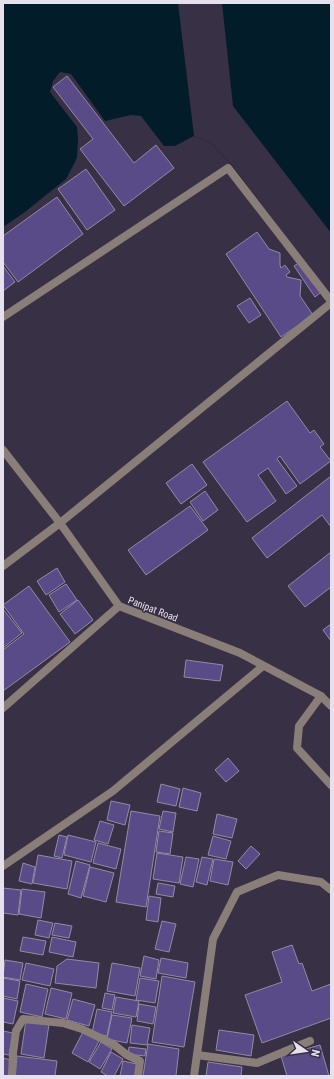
<svg xmlns="http://www.w3.org/2000/svg" width="334" height="1079" font-family="'Roboto Condensed',sans-serif">
<style>
.water{fill:#031c29}
.pier{fill:#383044}
.building{fill:#594a88;stroke:#908ca4}
.lines{fill:none;stroke-linecap:round;stroke-linejoin:round}
.minor{stroke:#8a7e79;stroke-width:8}
.tertiary{stroke:#8a7e79;stroke-width:8}
.labels{text-anchor:middle;dominant-baseline:central;stroke-width:3;stroke-linejoin:round;paint-order:stroke}
.street-label{font-size:10px;fill:#e6e1ed;stroke:#383044}
</style>
<rect width="100%" height="100%" fill="#383044"/>
<path class="water" d="M3 3H331V297L232 165 211 143 194 136 175 146H164L141 116 131 115 105 121 71 74 60 72 53 81 50 92 77 127 78 139 77 157 74 164 66 179 25 212 3 227Z"/>
<path class="pier" d="M178 3H222L233 106 331 233V297L232 165 211 143 194 136Z"/>
<g class="building">
<path d="M67 76 134 163 156 145 174 168 124 206 80 149 93 139 53 87Z"/>
<path d="M86 169 115 210 87 230 58 189Z"/>
<path d="M57 197 83 234 18 282 3 262V236Z"/>
<path d="M257 232 269 249 280 253V265L281 268 285 265 290 272 286 275 287 277 301 280 300 296 313 315 281 337 226 254Z"/>
<path d="M300 262 321 292 315 297 294 266Z"/>
<path d="M3 266 15 282 3 291Z"/>
<path d="M250 298 261 315 249 323 237 306Z"/>
<path d="M287 401 310 433 314 430 324 444 320 447 331 461 300 484 280 456 277 459 297 486 286 494 268 468 258 475 276 501 247 522 203 462Z"/>
<path d="M192 464 207 485 181 504 166 483Z"/>
<path d="M331 476V527L322 515 267 558 252 538Z"/>
<path d="M205 491 218 510 203 521 190 502Z"/>
<path d="M190 506 208 530 146 575 128 550Z"/>
<path d="M331 552V587L305 607 288 586Z"/>
<path d="M57 568 65 582 46 595 37 581Z"/>
<path d="M66 584 77 600 59 612 49 595Z"/>
<path d="M29 586 70 642 3 691V650L24 634 3 605Z"/>
<path d="M78 600 93 620 75 634 60 614Z"/>
<path d="M3 609 22 633 3 648Z"/>
<path d="M331 624V641L323 630Z"/>
<path d="M186 660 223 665 220 681 184 677Z"/>
<path d="M228 758 239 771 226 782 215 770Z"/>
<path d="M161 784 180 789 176 806 157 802Z"/>
<path d="M183 788 201 793 197 811 179 807Z"/>
<path d="M111 801 130 805 125 825 107 820Z"/>
<path d="M131 811 160 816 146 907 116 902Z"/>
<path d="M163 811 176 813 173 832 159 829Z"/>
<path d="M217 814 237 819 232 838 213 834Z"/>
<path d="M100 821 114 825 108 844 94 840Z"/>
<path d="M159 831 173 833 170 854 156 852Z"/>
<path d="M59 835 67 837 62 858 54 856Z"/>
<path d="M68 835 96 842 91 862 64 855Z"/>
<path d="M213 836 231 841 226 859 208 855Z"/>
<path d="M98 843 121 849 116 869 93 863Z"/>
<path d="M251 846 260 854 246 869 238 861Z"/>
<path d="M157 853 183 857 179 883 153 879Z"/>
<path d="M38 855 72 861 67 889 33 883Z"/>
<path d="M186 857 199 859 193 887 180 884Z"/>
<path d="M202 857 213 859 207 885 196 882Z"/>
<path d="M214 859 233 862 228 885 210 881Z"/>
<path d="M76 861 90 865 81 898 68 894Z"/>
<path d="M23 863 35 867 32 884 19 881Z"/>
<path d="M90 867 114 873 106 902 83 896Z"/>
<path d="M158 883 175 886 173 897 156 894Z"/>
<path d="M3 888 21 890 18 915 3 913Z"/>
<path d="M22 889 45 892 41 918 19 914Z"/>
<path d="M149 896 161 898 158 922 146 920Z"/>
<path d="M38 920 53 923 49 938 35 935Z"/>
<path d="M162 921 176 924 169 952 155 949Z"/>
<path d="M55 923 72 926 69 938 52 935Z"/>
<path d="M23 937 46 941 43 955 20 951Z"/>
<path d="M52 937 76 942 73 957 49 952Z"/>
<path d="M292 945 299 964 302 963 312 991 331 984V1018L262 1043 245 995 282 982 272 952Z"/>
<path d="M144 956 159 960 156 979 140 976Z"/>
<path d="M161 958 188 963 186 978 158 973Z"/>
<path d="M67 959 99 963 96 988 55 983 57 966Z"/>
<path d="M5 960 23 963 20 980 3 977Z"/>
<path d="M26 963 54 969 50 986 22 980Z"/>
<path d="M112 963 140 968 135 996 107 991Z"/>
<path d="M162 976 195 982 184 1047 152 1042Z"/>
<path d="M3 978 20 981 17 999 3 996Z"/>
<path d="M140 978 159 981 155 1003 136 1000Z"/>
<path d="M26 984 48 989 42 1017 20 1012Z"/>
<path d="M51 988 72 993 66 1019 45 1014Z"/>
<path d="M105 993 115 995 112 1010 102 1008Z"/>
<path d="M116 997 139 1001 136 1017 113 1013Z"/>
<path d="M3 998 18 1001 13 1024 3 1022Z"/>
<path d="M73 999 95 1005 89 1026 67 1020Z"/>
<path d="M139 1004 156 1007 153 1024 137 1021Z"/>
<path d="M97 1009 112 1012 107 1036 92 1033Z"/>
<path d="M112 1015 132 1018 127 1043 107 1039Z"/>
<path d="M26 1020 49 1024 44 1058 21 1054Z"/>
<path d="M132 1025 150 1028 147 1045 130 1043Z"/>
<path d="M219 1030 254 1035 251 1056 216 1050Z"/>
<path d="M3 1031 13 1033 9 1055 3 1054Z"/>
<path d="M83 1032 99 1041 88 1062 72 1053Z"/>
<path d="M101 1042 112 1049 100 1069 89 1062Z"/>
<path d="M148 1044 179 1049 176 1076H143Z"/>
<path d="M320 1045 329 1076H287L281 1056Z"/>
<path d="M129 1047 146 1049 145 1056 128 1054Z"/>
<path d="M111 1052 123 1059 114 1076H108L101 1072Z"/>
<path d="M17 1056 57 1061 55 1076H15Z"/>
<path d="M3 1058 11 1060 8 1076H3Z"/>
<path d="M123 1061 137 1064 135 1076H120Z"/>
<path d="M208 1062 242 1067 241 1076H206Z"/>
</g>
<g class="lines">
<g class="minor">
<path d="M3 317 228 168 331 301"/>
<path d="M3 566 60 523 331 303"/>
<path d="M321 696 299 726 297 748 331 785"/>
<path d="M3 708 119 606"/>
<path d="M3 866 113 791 263 666"/>
<path d="M197 1055 257 1063 310 1041"/>
<path d="M12 1076 13 1053 16 1031 23 1019 63 1023 82 1029 113 1044 127 1055 140 1061 138 1076"/>
<path d="M194 1076 213 939 237 892 278 875 321 882 331 890"/>
</g>
<path class="tertiary" d="M3 450 60 523 119 606 240 653 321 696 331 706"/>
</g>
<g class="labels">
<g class="street-label">
<text transform="translate(153 609) rotate(21)">Panipat Road</text>
</g>
</g>
<rect width="334" height="1079" fill="none" stroke="#e6e1ed" stroke-width="8"/>
<g transform="translate(306 1051) rotate(103)" stroke="#383044" stroke-width="3" paint-order="stroke">
<path d="M0-3L7 15L0 10L-7 15Z" fill="#e6e1ed"/>
<text y="-6" font-size="11" font-weight="bold" text-anchor="middle" fill="#e6e1ed">N</text>
</g>
</svg>
